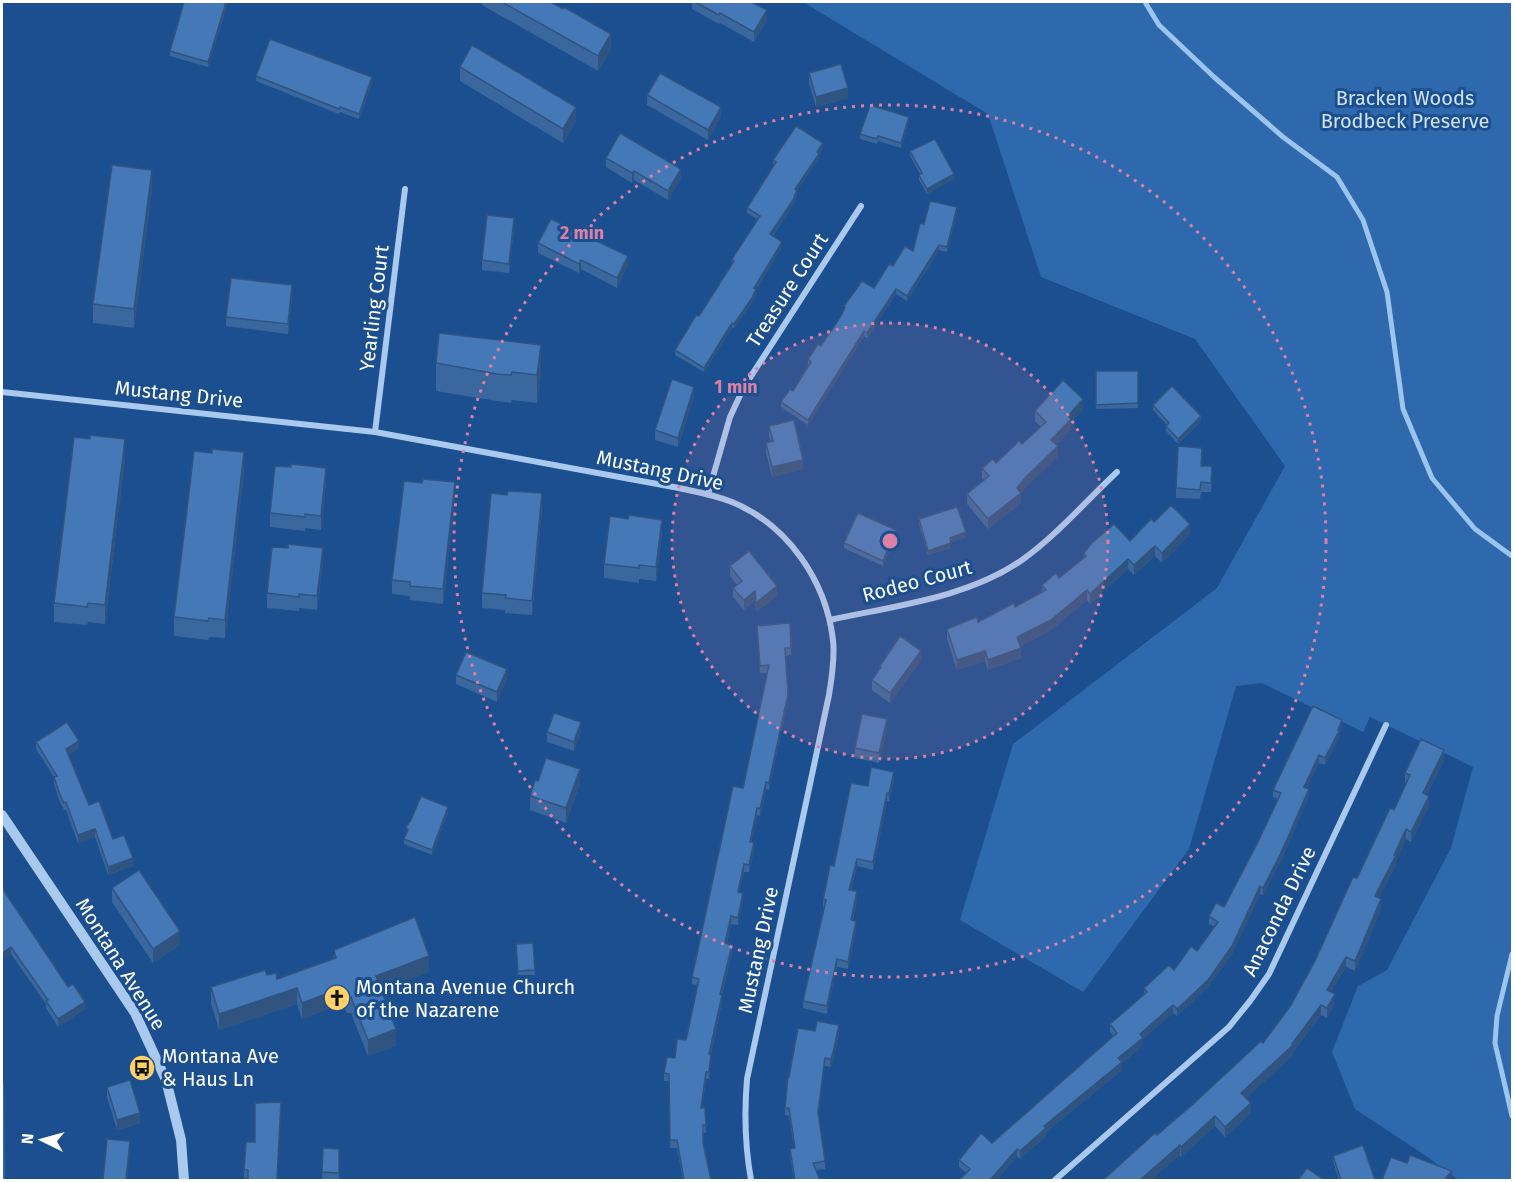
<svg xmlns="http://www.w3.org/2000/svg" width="1514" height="1182" font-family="'Fira Sans',sans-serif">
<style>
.green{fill:#2e69ad}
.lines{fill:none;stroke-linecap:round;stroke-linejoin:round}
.stream{stroke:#9cc4f0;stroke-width:5}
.minor{stroke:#a9c9ee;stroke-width:6}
.tertiary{stroke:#a9c9ee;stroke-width:10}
.wall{fill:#3a679d}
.shaded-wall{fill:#305480}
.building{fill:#4478b7;stroke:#305480;stroke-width:1.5}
.ring{fill:none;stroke:#dd80a5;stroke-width:3;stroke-dasharray:3 6}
.labels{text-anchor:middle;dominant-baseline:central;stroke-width:6;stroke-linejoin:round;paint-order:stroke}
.park-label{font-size:20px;fill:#cfe3fa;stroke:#1b4f8f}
.street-label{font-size:20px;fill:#fff;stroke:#1b4f8f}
.poi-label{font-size:20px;fill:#fff;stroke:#1b4f8f;text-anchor:start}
.centre{fill:#dd80a5;stroke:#1b4f8f;stroke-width:3}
.ring-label{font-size:18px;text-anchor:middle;font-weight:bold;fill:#dd80a5;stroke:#1b4f8f;stroke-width:6;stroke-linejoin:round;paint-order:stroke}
</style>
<rect width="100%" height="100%" fill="#1b4f8f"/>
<g class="green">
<path d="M803 2H1512V1180H1458L1429 1158 1355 1109 1332 1052 1358 986 1387 970 1451 848 1473 767 1370 717 1363 732 1262 683 1236 686 1189 849 1083 992 960 920 1013 744 1217 588 1285 466 1195 339 1041 277 988 114Z"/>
<path d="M2 1082 4 1085 5 1180H2Z"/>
</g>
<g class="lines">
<g class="stream">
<path d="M1145 2 1159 25 1214 77 1283 137 1337 177 1363 220 1387 292 1403 409 1432 478 1475 529 1512 556"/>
<path d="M1512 954 1497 1016 1495 1043 1512 1116"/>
</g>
<g class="minor">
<path d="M2 392 375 432 679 488C697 492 715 495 732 502 788 525 826 581 833 640 835 658 832 677 829 695L747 1079C744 1114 745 1146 751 1180"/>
<path d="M375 432 405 189"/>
<path d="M708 494 730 417 744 387 861 206"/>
<path d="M830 620C893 606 968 598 1022 560 1057 535 1086 501 1117 472"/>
<path d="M1055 1180 1229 1027 1250 1001 1269 974 1386 725"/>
</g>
<path class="tertiary" d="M2 815 135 1013 166 1080 181 1140 184 1180"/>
</g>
<g class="wall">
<path d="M184 2H228L208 67 170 56V51Z"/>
<path d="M482 2H551L611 49 598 71 482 5Z"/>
<path d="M692 2H751L767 20 754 42 720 23 719 24 692 9Z"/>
<path d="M460 67 576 121 563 143 460 81Z"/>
<path d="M809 73 848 98 816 107 809 83Z"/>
<path d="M256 76 372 82 359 119 340 112 339 114 256 81Z"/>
<path d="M647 95 721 116 708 140 647 105Z"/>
<path d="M909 122 901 148 878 141 877 144 860 139V134Z"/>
<path d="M823 148 819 155V158L797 190V195L793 205 773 236 782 247 756 290V294L752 303 734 328H732L704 372 675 355V350L699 316 732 264V259L757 219 747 213V208L774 166 773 165V160Z"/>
<path d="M910 151 954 179 927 194 919 180V175L920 174 910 156Z"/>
<path d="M606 158 681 178 668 200 634 180 632 183 606 167Z"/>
<path d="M152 189 134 328 93 323V304Z"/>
<path d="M957 212 947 252 939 250 907 301 896 294 867 338 864 336 808 425 781 407V402L793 391 809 365 808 364V359L821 346 841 316 844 310V306L874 288 893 266 913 251 924 224Z"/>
<path d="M514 228 509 273 482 270V260Z"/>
<path d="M538 243 628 265 617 288 581 269 579 273 538 253Z"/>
<path d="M292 295 288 334 226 326V317Z"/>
<path d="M436 363 541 373 537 403 512 400 511 403 497 401 436 391Z"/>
<path d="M1096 371H1138V408L1096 409Z"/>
<path d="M694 396 678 447 655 440V430Z"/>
<path d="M1153 405 1201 421 1178 444 1166 431V426L1167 425 1153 410Z"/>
<path d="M1083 409 1071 423V429L1056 445 1058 456 1027 486 1021 493V503L988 529 967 504V494L984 480 982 478V468L996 463 1022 444 1041 427 1035 421V411Z"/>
<path d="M769 426 803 469 772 477 766 452V443L771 442 769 436Z"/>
<path d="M90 439 125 458 105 624 88 622 87 625 54 622V603Z"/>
<path d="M1202 457V466L1212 476 1211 492H1201L1200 499 1176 498V488Z"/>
<path d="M244 471 225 638 209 637 208 640 174 636V617Z"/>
<path d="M326 482 321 530 305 528V531L270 527V513Z"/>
<path d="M422 483 455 497 443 604 410 600V596L392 594V580Z"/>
<path d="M542 508 532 615 505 613V610L482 608V593Z"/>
<path d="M919 519 966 537 951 542V548L928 555 919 524Z"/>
<path d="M662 534 656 581 639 579V583L604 578V564Z"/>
<path d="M1190 534 1162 563 1155 556 1134 575 1128 569 1090 604 1087 600 1051 630 1021 646V658L988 670 985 661 957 670 947 639V629L978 622 1015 607 1042 593V585L1059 578 1084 558V553L1130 541Z"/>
<path d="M896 535 883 566 844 548V543Z"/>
<path d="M323 562 317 610 299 608V611L267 608V593Z"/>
<path d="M730 566 777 596 756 612 755 600 744 610 733 597V588L737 585 730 576Z"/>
<path d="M757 626 791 648V655L785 656 788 701 769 790 766 789 760 816 757 815 751 842 754 850 749 872H744L739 892 743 901 738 925 731 924 727 944 732 952 722 995V1002L711 1054V1062L709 1079H706L702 1108H705L706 1133H703V1143L711 1180H683L677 1148H670L669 1081H664V1073L686 1040 698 985 692 984V977L743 788 768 673H760Z"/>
<path d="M921 660 890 703 872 690V680L880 669V666Z"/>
<path d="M456 675 507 679 497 702 456 684Z"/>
<path d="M1342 728 1339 734V739L1325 765 1319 763 1307 788 1309 796 1280 863 1263 895 1260 894 1232 954 1208 987 1177 1016 1173 1013 1143 1039V1045L1122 1063V1070L1046 1132V1136L1020 1159 1017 1156 997 1180H959L966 1173 959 1167V1160L992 1143 1113 1036 1110 1032V1024L1144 995V988L1174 970 1197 951 1215 927 1209 924V916L1224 907 1257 844 1278 799 1273 797V790Z"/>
<path d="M887 729 879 763 855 758V748Z"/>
<path d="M547 732H581L574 751 547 742Z"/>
<path d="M36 742 79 748 68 755 89 805 133 866 108 875 95 837 78 843 66 810H64L60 802 54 784V777L36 749Z"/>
<path d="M1444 760 1427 795 1429 806 1411 842 1406 839 1396 861V865L1379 898 1381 909 1355 971 1346 967 1331 992 1335 1004 1327 1018 1321 1015 1293 1052V1055L1246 1098 1251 1113 1225 1137 1215 1126 1181 1157 1157 1135 1263 1043 1291 1005 1315 961 1357 878 1394 810 1406 783H1405V773Z"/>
<path d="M894 780 889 801H887L873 870 857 866 851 890 857 899 853 920 856 928 848 969 837 967 827 1014 803 1008V1001L824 907H823V899L868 786Z"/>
<path d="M580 783 566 823 530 810V796Z"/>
<path d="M448 812 432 855 404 844V839L407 833 406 827Z"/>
<path d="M2 888 68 987 85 1009 58 1027 46 1008V1004L11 954Z"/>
<path d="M112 888 180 945 153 963 112 902Z"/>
<path d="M533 943 535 975H518L516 944Z"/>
<path d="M334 950 429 972 382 990 396 1045 368 1056 351 1013H347L342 1004 302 1019 297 1004 219 1030 211 1003V987L267 975 277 979 334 959Z"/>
<path d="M815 1031 839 1033 832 1065 830 1067 825 1066 818 1116 825 1161V1169L816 1170 820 1180H794L790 1156V1149L794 1148 789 1116 785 1115V1108L789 1077Z"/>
<path d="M107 1087 140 1123 117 1130 107 1097Z"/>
<path d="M281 1110 248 1178H244V1170L255 1142Z"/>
<path d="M323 1148 339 1149V1180H322Z"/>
<path d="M1333 1156 1375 1180H1339L1333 1161Z"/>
</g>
<g class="shaded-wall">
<path d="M226 2H228L208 67V62Z"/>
<path d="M767 10V20L754 42V32Z"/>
<path d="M611 34V49L598 71V56Z"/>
<path d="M372 77V82L359 119V114Z"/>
<path d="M848 88V98L816 107V97Z"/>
<path d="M576 107V121L563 143V129Z"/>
<path d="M721 107V116L708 140V130Z"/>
<path d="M909 117V122L901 148V143Z"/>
<path d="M823 143V148L819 155V158L795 194V189Z"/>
<path d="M681 169V178L668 200V191Z"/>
<path d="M152 170V189L134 328V309Z"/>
<path d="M634 171V180L632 183V173Z"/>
<path d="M954 174V179L927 194V189Z"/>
<path d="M797 190V195L793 205 770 239V234Z"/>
<path d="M957 207V212L947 252V247Z"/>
<path d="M514 218V228L509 273V264Z"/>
<path d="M782 242V247L756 290V294L752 303 734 328V324Z"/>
<path d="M939 245V250L907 301V296Z"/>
<path d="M628 256V265L617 288V278Z"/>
<path d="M581 260V269L579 273V264Z"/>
<path d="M292 285V295L288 334V324Z"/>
<path d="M896 289V294L867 338V333Z"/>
<path d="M732 323V328L704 372V368Z"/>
<path d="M864 331V336L808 425V420Z"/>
<path d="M541 345V373L537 403V375Z"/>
<path d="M694 387V396L678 447V438Z"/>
<path d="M1083 399V409L1071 423V429L1051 450V440L1068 416Z"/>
<path d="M1201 416V421L1178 444V439Z"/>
<path d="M125 439V458L105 624V605Z"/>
<path d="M1058 446V456L1027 486 1021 493V503L988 529V519L1017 488 1027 476Z"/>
<path d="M244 452V471L225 638V620Z"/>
<path d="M803 460V469L772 477V467Z"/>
<path d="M326 468V482L321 530V516Z"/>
<path d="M455 482V497L443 604V589Z"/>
<path d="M542 493V508L532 615V601Z"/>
<path d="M662 520V534L656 581V567Z"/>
<path d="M1190 524V534L1162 563V553Z"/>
<path d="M896 530V535L883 566V561Z"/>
<path d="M966 532V537L950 543V538Z"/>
<path d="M951 543V548L928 555V551Z"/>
<path d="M1155 546V556L1134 575V565Z"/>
<path d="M323 548V562L317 610V596Z"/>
<path d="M1128 559V569L1090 604V594Z"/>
<path d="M777 586V596L756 612V603Z"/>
<path d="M1087 590V600L1051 630 1017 648V637Z"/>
<path d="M755 591V600L744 610V600Z"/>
<path d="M1021 648V658L988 670V660Z"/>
<path d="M921 651V660L890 703V693Z"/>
<path d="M985 651V661L957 670V660Z"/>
<path d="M507 669V679L497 702V692Z"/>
<path d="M788 694V701L769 790V783Z"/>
<path d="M887 719V729L879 763V753Z"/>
<path d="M1342 720V728L1339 734V739L1325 765V758Z"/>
<path d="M581 722V732L574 751V742Z"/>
<path d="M79 741V748L66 756V749Z"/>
<path d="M1444 750V760L1423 803V793Z"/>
<path d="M1319 755V763L1304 794V787Z"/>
<path d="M580 769V783L566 823V808Z"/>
<path d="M894 772V780L889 801V794Z"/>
<path d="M766 782V789L760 816V809Z"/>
<path d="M1309 789V796L1280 863 1263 895V888Z"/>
<path d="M887 793V801L873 870V862Z"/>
<path d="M1429 796V806L1411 842V832Z"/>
<path d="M448 807V812L432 855V850Z"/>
<path d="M757 808V815L750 849V842Z"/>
<path d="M95 829V837L78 843V835Z"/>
<path d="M1406 829V839L1396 861V865L1375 906V896Z"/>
<path d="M754 842V850L749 872V865Z"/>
<path d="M133 858V866L108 875V867Z"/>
<path d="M857 859V866L849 897V890Z"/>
<path d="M744 864V872L738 899V892Z"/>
<path d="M1260 886V894L1232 954 1208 987 1177 1016V1009Z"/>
<path d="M857 891V899L851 927V920Z"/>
<path d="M743 893V901L738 925V918Z"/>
<path d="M1381 899V909L1355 971V961Z"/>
<path d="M731 916V924L725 951V943Z"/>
<path d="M856 921V928L848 969V962Z"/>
<path d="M180 931V945L153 963V949Z"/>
<path d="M732 945V952L720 1002V994Z"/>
<path d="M11 947V954L2 960V953Z"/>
<path d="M429 956V972L376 992V976Z"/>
<path d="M1346 957V967L1327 1000V990Z"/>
<path d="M837 959V967L827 1014V1006Z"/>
<path d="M297 988V1004L219 1030V1014Z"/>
<path d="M342 988V1004L302 1019V1003Z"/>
<path d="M1335 994V1004L1327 1018V1008Z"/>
<path d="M722 995V1002L709 1062V1054Z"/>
<path d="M85 1002V1009L58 1027V1019Z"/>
<path d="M1173 1005V1013L1143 1039V1045L1122 1063V1070L1046 1132V1136L1020 1159V1151L1044 1126 1118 1058 1140 1034Z"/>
<path d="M1321 1005V1015L1293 1052V1055L1241 1103V1093L1292 1044Z"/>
<path d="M839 1025V1033L832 1065 830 1067V1059Z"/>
<path d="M396 1029V1045L368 1056V1040Z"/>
<path d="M825 1058V1066L818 1120V1112Z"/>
<path d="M706 1072V1079L701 1115V1108Z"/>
<path d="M1251 1103V1113L1225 1137V1127Z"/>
<path d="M140 1113V1123L117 1130V1120Z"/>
<path d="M1215 1116V1126L1181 1157V1147Z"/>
<path d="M130 1141V1150L127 1180H126Z"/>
<path d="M1180 1145V1155L1151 1180H1140Z"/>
<path d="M1017 1149V1156L997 1180H990Z"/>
<path d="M1452 1171V1180H1444Z"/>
</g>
<g class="building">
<path d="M184 2H226L208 62 170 51Z"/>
<path d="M502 2H551L563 9 564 7 611 34 598 56Z"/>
<path d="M695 2H751L767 10 754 32 720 13 719 15Z"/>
<path d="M270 39 372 77 359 114 340 107 339 109 256 76Z"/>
<path d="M472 45 576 107 563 129 460 67Z"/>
<path d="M841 64 848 88 816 97 809 73Z"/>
<path d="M660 73 721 107 708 130 647 95Z"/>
<path d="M870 105 909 117 901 143 878 136 877 139 860 134Z"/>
<path d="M796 126 823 143 817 152 819 154 795 189 797 190 793 200 770 234 782 242 754 288 756 289 752 298 734 324 732 323 704 368 675 350 696 315 699 316 734 261 732 259 760 216 747 208 776 162 773 160Z"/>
<path d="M620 133 681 169 668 191 634 171 632 173 606 158Z"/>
<path d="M935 139 954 174 927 189 919 175 922 173 910 151Z"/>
<path d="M112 165 152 170 134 309 93 304Z"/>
<path d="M930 201 957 207 947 247 939 245 907 296 896 289 867 333 864 331 808 420 781 402 790 389 793 391 811 362 808 359 818 344 821 346 841 316 845 307 844 306 862 281 874 288 889 264 893 266 905 246 913 251 920 223 924 224Z"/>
<path d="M487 215 514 218 509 264 482 260Z"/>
<path d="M551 219 628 256 617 278 581 260 579 264 538 243Z"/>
<path d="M231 278 292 285 288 324 226 317Z"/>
<path d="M439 333 541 345 537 375 512 372 511 375 497 374 436 363Z"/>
<path d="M1096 371H1138V403L1096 405Z"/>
<path d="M672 379 694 387 678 438 655 430Z"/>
<path d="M1063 380 1083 399 1068 416 1071 419 1051 440 1058 446 1027 476 1017 488 1021 493 988 519 967 494 989 476 982 468 993 459 996 463 1019 441 1022 444 1046 422 1035 411Z"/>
<path d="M1172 386 1201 416 1178 439 1166 426 1169 423 1153 405Z"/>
<path d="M794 420 803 460 772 467 766 443 773 441 769 426Z"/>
<path d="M90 435 125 439 105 605 88 603 87 607 54 603 74 437 90 439Z"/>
<path d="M1178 446 1202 448 1201 466H1212L1211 483 1201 482 1200 490 1176 488Z"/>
<path d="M212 449 244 452 225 620 209 618 208 621 174 617 194 451 212 453Z"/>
<path d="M291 464 326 468 321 516 305 514V517L270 513 275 466 291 467Z"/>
<path d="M423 479 455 482 443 589 410 586V582L392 580 404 481 422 483Z"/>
<path d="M508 491 542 493 532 601 505 598 506 595 482 593 491 493 507 495Z"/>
<path d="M1171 505 1190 524 1162 553 1155 546 1134 565 1128 559 1090 594 1087 590 1051 620 1017 637 1021 648 988 660 985 651 957 660 947 629 977 617 978 622 1014 603 1015 607 1046 590 1042 585 1056 573 1059 578 1086 556 1084 553 1092 543 1114 524 1130 541 1151 519 1154 522Z"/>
<path d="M957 507 966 532 950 538 951 543 928 551 919 519Z"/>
<path d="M858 513 896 530 883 561 844 543Z"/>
<path d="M629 515 662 520 656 567 639 565V568L604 564 610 516 628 519Z"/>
<path d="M288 544 323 548 317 596 299 594V597L267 593 272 547 288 548Z"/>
<path d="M749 551 777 586 756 603 755 591 744 600 733 588 742 581 730 566Z"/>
<path d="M790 623 791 648H785L788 694 769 783 766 782 760 809 757 808 750 842H754L749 865 744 864 738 892 743 893 738 918 731 916 725 943 732 945 720 994 722 995 709 1054 711 1055 709 1072H706L701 1108H705L706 1125H703V1143L711 1180H684L677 1140H670L669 1074 664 1073 667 1057 675 1058 677 1039 686 1040 699 979 692 977 733 786 743 788 769 665 760 666 757 626Z"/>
<path d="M900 636 921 651 890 693 872 680 881 667 880 666Z"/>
<path d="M466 652 507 669 497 692 456 675Z"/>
<path d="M1313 706 1342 720 1338 730 1339 731 1325 758 1319 755 1304 787 1309 789 1280 855 1263 888 1260 886 1232 946 1208 980 1177 1009 1173 1005 1140 1034 1143 1038 1118 1058 1122 1062 1044 1126 1046 1128 1020 1151 1017 1149 990 1180H959L970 1169 959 1160 981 1133 992 1143 1117 1033 1110 1024 1147 992 1144 988 1169 965 1174 970 1191 946 1197 951 1218 922 1209 916 1216 903 1224 907 1257 844 1281 793 1273 790Z"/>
<path d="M554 713 581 722 574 742 547 732Z"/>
<path d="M862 714 887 719 879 753 855 748Z"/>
<path d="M67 722 79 741 66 749 89 805 99 801 113 839 124 835 133 858 108 867 95 829 78 835 66 802 64 803 60 795 54 777 57 776 36 742Z"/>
<path d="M1421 739 1444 750 1423 793 1429 796 1411 832 1406 829 1394 855H1396L1375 896 1381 899 1355 961 1346 957 1327 990 1335 994 1327 1008 1321 1005 1292 1044 1293 1045 1241 1093 1251 1103 1225 1127 1215 1116 1181 1147 1180 1145 1140 1180H1103L1155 1133 1157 1135 1191 1106 1261 1041 1263 1043 1291 1005 1315 961 1353 877 1357 878 1390 808 1394 810 1410 775 1405 773Z"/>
<path d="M546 758 580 769 566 808 530 796 535 780 538 781Z"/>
<path d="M871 767 894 772 889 794 887 793 873 862 857 859 849 890 857 891 851 920 856 921 848 962 837 959 827 1006 803 1001 826 900 823 899 825 890 830 865 834 866 851 783 868 786Z"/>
<path d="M421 796 448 807 432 850 404 839 408 830 406 827 411 820Z"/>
<path d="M139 870 180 931 153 949 112 888Z"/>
<path d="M2 888 51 961 68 987 73 984 85 1002 58 1019 46 1001 48 1000 11 947 2 953Z"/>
<path d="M415 917 429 956 376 976 396 1029 368 1040 351 997H347L342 988 302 1003 297 988 219 1014 211 987 265 970 267 975 276 973 277 979 336 958 334 950Z"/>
<path d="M533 943 535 970 518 971 516 944Z"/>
<path d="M817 1021 839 1025 832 1057 830 1059 825 1058 818 1112 825 1161 813 1163 820 1180H795L790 1149 795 1148 789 1108H785L788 1076 789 1077 798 1028 815 1031Z"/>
<path d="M130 1080 140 1113 117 1120 107 1087Z"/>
<path d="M281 1102 277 1180H248V1170H244L246 1142H255V1103Z"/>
<path d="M107 1139 130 1141 126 1180H103Z"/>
<path d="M1363 1145 1375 1180H1341L1333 1156Z"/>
<path d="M323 1148 339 1149V1173L322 1172Z"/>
<path d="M1410 1155 1452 1171 1444 1180H1382L1391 1157 1407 1163Z"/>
<path d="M1307 1168 1324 1180H1298Z"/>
</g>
<circle cx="890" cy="541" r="218" fill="#dd80a5" fill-opacity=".12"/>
<g class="ring">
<circle cx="890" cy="541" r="218"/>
<circle cx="890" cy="541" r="436"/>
</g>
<defs>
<g id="church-disc" transform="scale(1.35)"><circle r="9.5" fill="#ffd166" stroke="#1b4f8f"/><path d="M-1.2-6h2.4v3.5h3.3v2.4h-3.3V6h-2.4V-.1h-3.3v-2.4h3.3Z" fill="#111"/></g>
<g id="bus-disc" transform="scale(1.35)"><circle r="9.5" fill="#ffd166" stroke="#1b4f8f"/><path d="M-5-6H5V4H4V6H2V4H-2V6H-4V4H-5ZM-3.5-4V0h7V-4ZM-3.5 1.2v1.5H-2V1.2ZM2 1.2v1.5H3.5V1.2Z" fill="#111"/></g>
</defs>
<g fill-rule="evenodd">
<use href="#church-disc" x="337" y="998"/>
<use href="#bus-disc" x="142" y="1068"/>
</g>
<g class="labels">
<g class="park-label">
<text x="1405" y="98">Bracken Woods<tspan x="1405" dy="23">Brodbeck Preserve</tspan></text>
</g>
<g class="street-label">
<text transform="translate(787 290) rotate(-57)">Treasure Court</text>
<text transform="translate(374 308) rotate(-83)">Yearling Court</text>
<text transform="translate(179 394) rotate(6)">Mustang Drive</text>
<text transform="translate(660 470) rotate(12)">Mustang Drive</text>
<text transform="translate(917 581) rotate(-15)">Rodeo Court</text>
<text transform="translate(1279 911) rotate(-64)">Anaconda Drive</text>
<text transform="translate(758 950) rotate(-78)">Mustang Drive</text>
<text transform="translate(121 964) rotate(58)">Montana Avenue</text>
</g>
<g class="poi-label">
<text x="356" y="987">Montana Avenue Church<tspan x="356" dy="23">of the Nazarene</tspan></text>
<text x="162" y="1056">Montana Ave<tspan x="162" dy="23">&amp; Haus Ln</tspan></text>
</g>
</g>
<circle cx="890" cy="541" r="9" class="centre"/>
<g class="ring-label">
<text x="582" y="239">2 min</text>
<text x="736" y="393">1 min</text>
</g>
<rect width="1514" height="1182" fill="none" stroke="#ffffff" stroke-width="6"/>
<g transform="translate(42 1140) rotate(275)" stroke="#1b4f8f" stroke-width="4.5" paint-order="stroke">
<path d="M0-4.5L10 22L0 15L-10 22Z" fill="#ffffff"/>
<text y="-9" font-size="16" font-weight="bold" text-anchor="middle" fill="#ffffff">N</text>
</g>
</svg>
